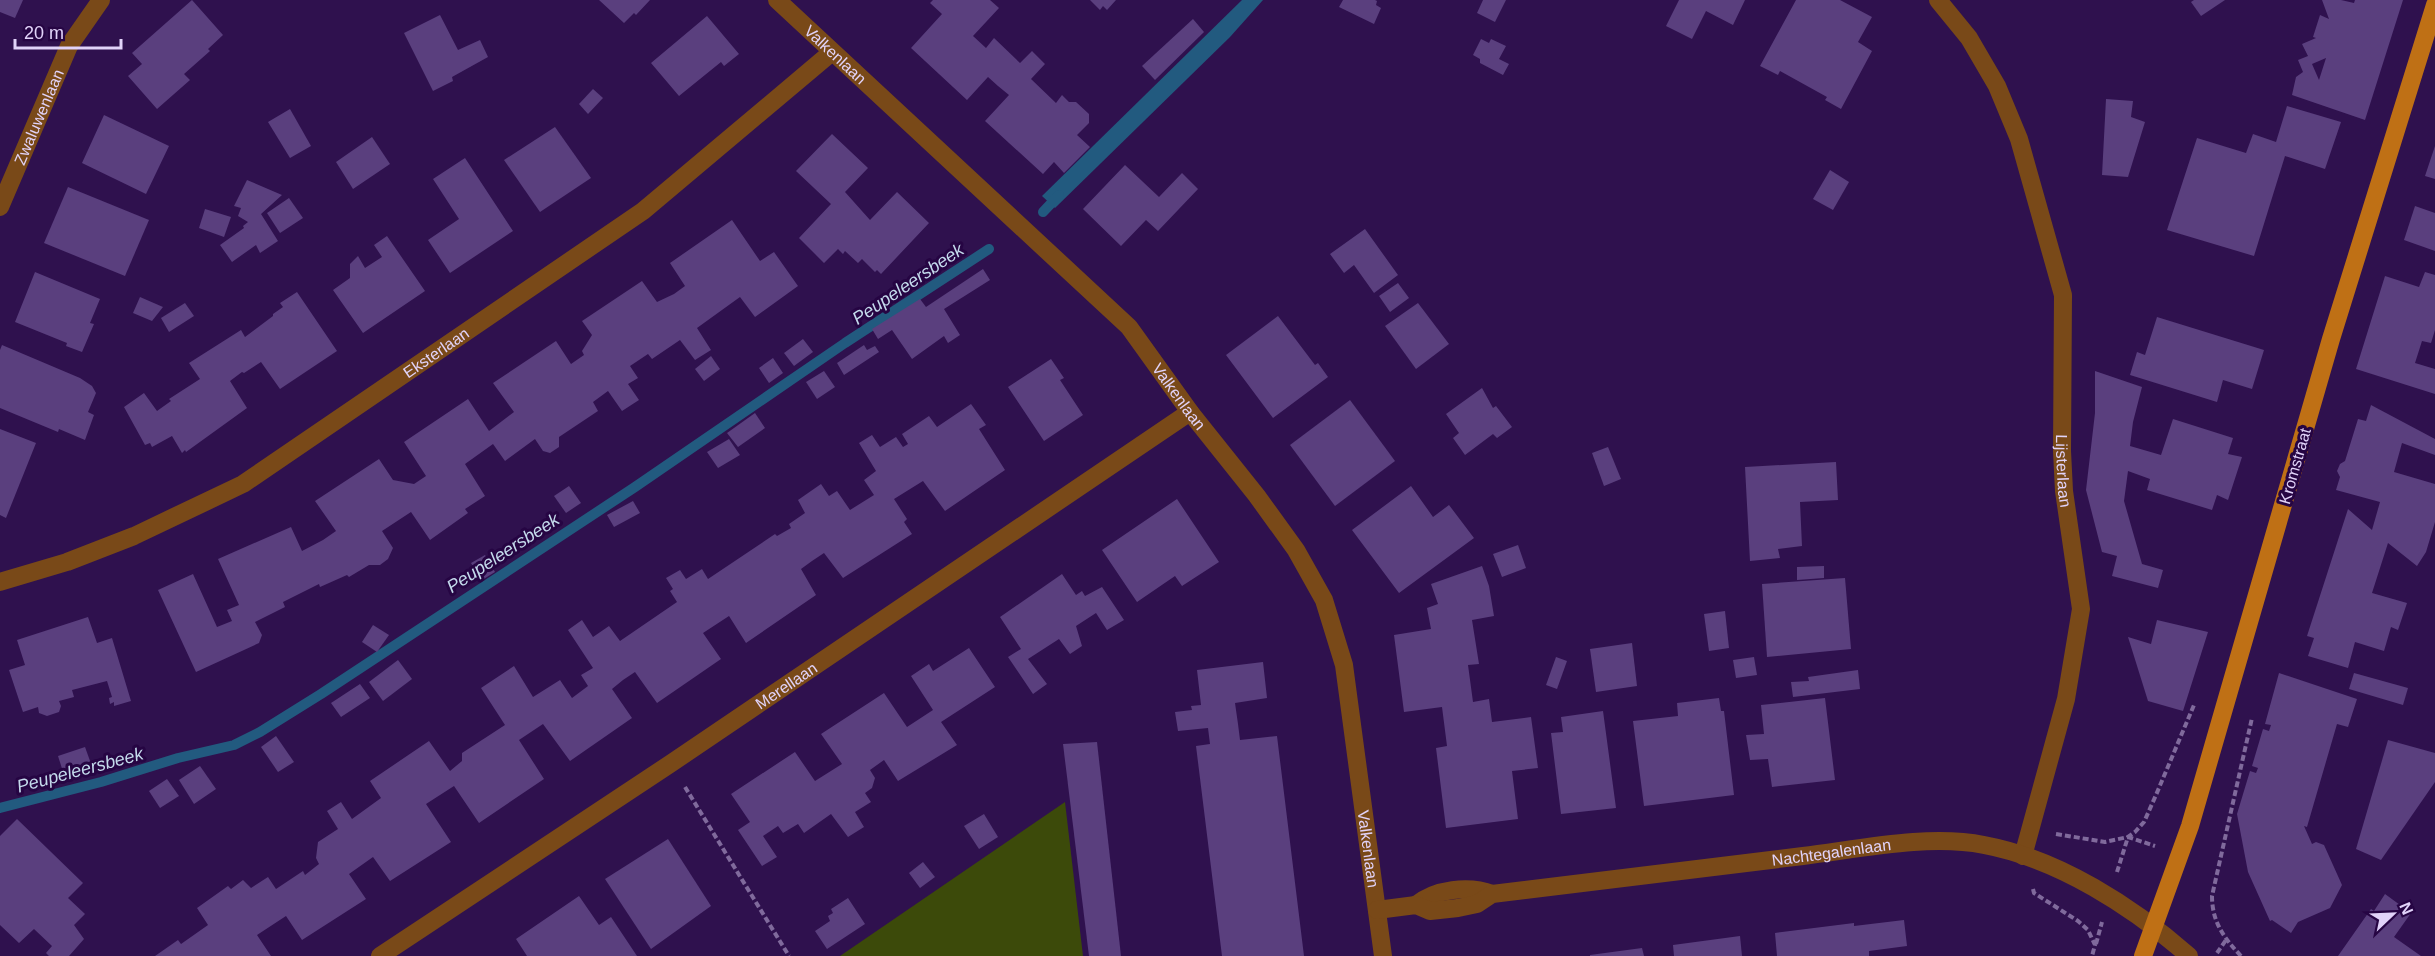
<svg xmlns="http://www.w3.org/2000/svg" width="2435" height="956" font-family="Helvetica,sans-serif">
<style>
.green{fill:#3c4a0a}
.water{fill:#225a7f}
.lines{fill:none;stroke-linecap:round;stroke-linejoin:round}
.stream{stroke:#225a7f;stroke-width:10}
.building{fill:#5a3f7e;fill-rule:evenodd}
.path{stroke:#806a9c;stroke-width:4;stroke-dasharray:6 3;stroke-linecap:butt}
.minor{stroke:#794918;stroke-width:18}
.major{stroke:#bf7015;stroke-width:18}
.labels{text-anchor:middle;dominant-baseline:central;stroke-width:6;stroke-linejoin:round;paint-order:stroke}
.street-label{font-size:16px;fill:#e1d3f9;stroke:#260543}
.water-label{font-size:18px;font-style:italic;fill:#c4daec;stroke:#260543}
</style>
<rect width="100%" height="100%" fill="#2f114e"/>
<path class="green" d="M1065 802 1083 956H840Z"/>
<path class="water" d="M1242 0H1263L1230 37 1055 208 1042 196Z"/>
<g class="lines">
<g class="stream">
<path d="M1043 212 1059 195"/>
<path d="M0 808 101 782 178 758 234 745 260 732 321 694 635 487 845 343 989 249"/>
</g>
</g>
<g class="building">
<path d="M0 0H23L15 18 0 12Z"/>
<path d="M192 0 223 35 208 49 210 51 184 74 190 80 157 109 128 76 142 64 132 53Z"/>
<path d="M599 0H650L636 15 634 13 624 23Z"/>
<path d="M933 0H990L999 8 973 36 986 48 994 38 1020 63 1032 51 1045 64 1031 79 1056 103 1062 95 1069 102H1076L1089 114V123L1077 135 1090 147 1064 173 1054 162 1043 174 985 121 1009 95 998 86 988 77 967 100 911 48 942 14 930 3Z"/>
<path d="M1090 0H1116L1107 10 1103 6 1100 10Z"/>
<path d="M1343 0H1375L1377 1 1376 5 1381 8 1374 24 1339 7Z"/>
<path d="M1483 0H1506L1495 22 1477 13Z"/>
<path d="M1679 0H1745L1733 25 1706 11 1692 39 1666 26Z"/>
<path d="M1796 0H1840L1872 17 1858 42 1872 51 1841 109 1825 100 1827 97 1780 71 1778 75 1760 66Z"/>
<path d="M2194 0H2225L2201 16 2191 2Z"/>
<path d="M2322 0H2341L2354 3 2355 0H2403L2365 120 2292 95 2296 77 2303 72 2298 60 2308 56 2302 44 2316 38 2313 37 2320 15 2329 19ZM2326 58 2319 80 2312 64Z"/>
<path d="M440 15 458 50 480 40 488 57 452 77 453 81 433 91 404 33Z"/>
<path d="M707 16 739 54 724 66 721 62 679 96 651 63Z"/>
<path d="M1193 19 1204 32 1155 80 1142 66Z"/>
<path d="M1481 39 1489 43 1491 39 1506 46 1499 59 1509 64 1503 75 1480 63V59L1473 55Z"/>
<path d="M593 89 603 98 588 114 579 104Z"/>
<path d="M2106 99 2133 101 2131 117 2145 122 2128 177 2102 175Z"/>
<path d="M2287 106 2341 122 2325 169 2285 156 2254 256 2167 230 2197 138 2246 153 2253 134 2276 142Z"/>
<path d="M290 109 311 146 290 158 268 122Z"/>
<path d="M104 115 169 146 146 194 82 163Z"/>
<path d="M555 127 591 178 540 212 504 160Z"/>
<path d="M832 134 868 168 845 192 870 220 897 192 929 223 881 274 877 270 875 272 862 259 858 263 845 251 843 254 838 249 824 263 799 238 831 204 796 171Z"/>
<path d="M372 137 390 164 353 189 336 162Z"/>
<path d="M2435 146V179L2425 176Z"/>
<path d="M465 158 513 231 450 273 428 240 459 219 433 179Z"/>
<path d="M1125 165 1159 197 1182 173 1198 189 1158 231 1146 220 1121 246 1083 209Z"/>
<path d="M1830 170 1849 182 1833 210 1813 199Z"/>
<path d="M247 180 282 195 261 214 278 241 260 253 256 245 232 262 220 245 244 228 243 226 248 222 238 216 241 208 234 206Z"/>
<path d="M68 187 149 220 125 276 44 243Z"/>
<path d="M289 198 303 218 280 233 267 213Z"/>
<path d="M2415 206 2435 213V251L2404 240Z"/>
<path d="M205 209 231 217 224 237 199 228Z"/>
<path d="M732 220 760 261 774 252 798 286 755 317 740 297 697 328 711 350 695 360 680 340 652 359 648 354 630 366 638 378 628 384 639 400 622 411 608 391 593 402 598 411 559 437V447L550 453 543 451 535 439 505 461 493 444 465 464 485 496 465 509 468 513 430 540 411 512 382 531 393 548 388 559 380 565H369L349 577 347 575 320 587 319 584 283 602 285 607 255 622 262 635 259 643 196 672 158 590 193 574 217 627 232 621 227 610 239 605 218 559 291 527 302 551 323 540 336 531 315 501 379 459 393 480 414 484 426 476 404 442 468 399 489 431 514 412 493 383 556 341 571 364 584 355 582 351 592 335 582 321 642 281 657 302 674 294 685 286 670 263Z"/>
<path d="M1365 229 1398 275 1374 293 1354 265 1344 273 1330 254Z"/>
<path d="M387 236 425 291 363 333 333 290 350 278V264L358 256 365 268 382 257 374 245Z"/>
<path d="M983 269 990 280 944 309 960 335 948 343 944 336 912 359 892 330 878 339 872 329 920 299 926 307Z"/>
<path d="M35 272 100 299 90 323 94 324 82 352 66 346 67 343 15 322Z"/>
<path d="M2425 272 2435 275V330L2431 343 2422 341 2415 363 2435 369V394L2356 369 2385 276 2419 287Z"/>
<path d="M1398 283 1409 298 1390 312 1379 296Z"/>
<path d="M297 292 337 351 280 389 261 362 244 373 242 372 230 381 247 408 186 452 185 450 182 453 172 436 152 447 150 443 145 445 124 407 144 393 157 411 171 401 169 399 200 379 189 363 241 330 245 337 273 316V314L283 307 280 303Z"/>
<path d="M140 297 163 307 152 321 133 313Z"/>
<path d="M185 303 194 316 169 332 161 318Z"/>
<path d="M1418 303 1449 344 1416 369 1385 326Z"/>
<path d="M1278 316 1315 365 1318 363 1328 377 1273 418 1226 355Z"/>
<path d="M2157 317 2264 350 2252 389 2223 380 2217 402 2130 375 2137 352 2145 355Z"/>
<path d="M803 339 813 352 794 366 784 353Z"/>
<path d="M2 345 80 378 92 386 96 393 88 412 94 415 85 440 59 429 58 432 0 408V350Z"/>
<path d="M864 345 867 350 875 346 879 352 844 375 837 363Z"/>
<path d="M711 356 720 369 704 381 695 369Z"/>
<path d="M773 358 783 373 769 383 759 368Z"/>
<path d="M1051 359 1064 378 1060 380 1083 415 1044 441 1008 387Z"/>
<path d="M824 371 835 387 817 399 806 382Z"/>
<path d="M2095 371 2142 387 2133 422 2130 446 2161 455 2173 419 2233 438 2228 454 2242 457 2228 500 2217 495 2212 510 2147 490 2150 479 2128 471 2124 501 2142 564 2163 570 2158 588 2112 576 2117 556 2102 552 2086 490 2095 413Z"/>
<path d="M1482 388 1493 408 1496 406 1512 427 1497 438 1493 434 1465 455 1453 438 1459 433 1446 414Z"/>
<path d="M1350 400 1395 461 1335 506 1290 445Z"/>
<path d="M971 404 986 425 979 429 1005 470 945 511 923 481 894 499 907 519 904 522 912 534 843 578 824 553 812 561 801 569 816 595 746 643 729 616 703 633 721 659 657 703 635 672 623 680 612 689 632 718 570 761 543 724 519 740 544 779 479 823 454 786 426 804 451 842 390 881 373 857 349 874 366 899 302 940 286 916 257 935 271 956H155L178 940 181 944 208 925 197 908 228 886 231 889 243 880 251 888 268 877 276 889 303 871 305 875 319 864 316 858 318 842 338 829 327 811 341 802 352 819 381 798 370 781 429 741 450 771 462 761V753L505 725 481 688 514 666 533 697 560 680 572 698 588 686 581 675 593 668 568 630 582 620 593 637 609 626 620 641 677 602 670 591 673 589 666 578 680 570 686 579 702 569 708 579 775 534 777 536 791 528 789 524 805 513 798 500 821 484 829 496 837 491 850 510 874 495 864 480 876 471 859 443 872 435 880 447 896 437 903 447 908 444 902 434 929 416 937 427Z"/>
<path d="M2371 405 2435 439V455L2402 443 2394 472 2435 484V522L2426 552 2417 566 2388 543 2372 593 2407 603 2398 630 2391 627 2384 651 2355 642 2348 668 2308 656 2314 638 2307 636 2348 509 2372 530 2380 502 2336 490 2340 477 2337 471 2340 464 2345 461 2358 419 2366 421Z"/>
<path d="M755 413 765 428 738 447 727 433Z"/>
<path d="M0 429 36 443 6 518 0 515Z"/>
<path d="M729 439 740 455 718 468 707 452Z"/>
<path d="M1608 447 1621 479 1604 486 1592 453Z"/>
<path d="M1836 462 1838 500 1800 502 1802 546 1778 549 1780 558 1750 561 1745 467Z"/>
<path d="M569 486 581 503 566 513 554 496Z"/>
<path d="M1411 486 1433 517 1449 505 1474 538 1399 593 1352 530Z"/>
<path d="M1177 499 1219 562 1182 586 1175 576 1137 602 1102 550Z"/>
<path d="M633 501 640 513 614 527 607 515Z"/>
<path d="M1518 545 1526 568 1502 577 1493 554Z"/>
<path d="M485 555 495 572 482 580 471 563Z"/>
<path d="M1482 566 1489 586 1494 616 1472 620 1479 664 1468 665 1473 702 1489 699 1492 722 1531 717 1538 768 1512 771 1518 819 1446 828 1436 748 1447 746 1442 707 1404 712 1394 635 1431 629 1427 608 1438 604 1431 584Z"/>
<path d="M1824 566V578L1797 580V567Z"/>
<path d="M1062 574 1076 595 1082 591 1085 596 1102 587 1124 620 1107 630 1096 613 1076 626 1082 646 1070 654 1059 639 1028 659 1047 684 1033 694 1008 657 1021 649 1000 617Z"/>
<path d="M1845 578 1851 649 1767 657 1762 584Z"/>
<path d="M1725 611 1729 648 1709 651 1704 614Z"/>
<path d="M88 617 97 643 112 638 131 701 114 706V702L110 704 109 698 112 697 107 681 72 690 74 697 59 701 61 706 59 712 47 716 39 713 38 707 23 712 9 670 25 665 17 640Z"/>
<path d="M2157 620 2208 632 2183 711 2148 701 2128 637 2151 644Z"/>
<path d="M373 625 389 635 377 652 362 642Z"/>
<path d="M1632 643 1637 686 1596 692 1590 649Z"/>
<path d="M969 648 995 687 941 722 957 745 898 781 884 760 870 770 875 778 872 788 865 793 871 802 855 812 864 827 848 837 831 814 804 833 798 824 783 833 778 826 763 836 777 857 762 866 738 830 750 822 731 794 795 752 815 781 842 764 821 734 884 693 907 727 933 710 911 676 929 664 933 671Z"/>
<path d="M1556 657 1567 661 1557 689 1546 685Z"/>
<path d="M1754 657 1757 675 1736 678 1733 660Z"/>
<path d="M398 660 412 679 383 701 369 682Z"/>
<path d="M1263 662 1267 698 1235 703 1238 724 1240 740 1277 736 1304 956H1222L1196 746 1210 744 1208 728 1178 731 1175 712 1192 710 1191 706 1201 705 1197 670Z"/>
<path d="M1858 670 1860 689 1793 697 1791 682 1809 681 1808 677Z"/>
<path d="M2279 673 2357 699 2348 727 2337 724 2307 827 2304 826 2312 844 2316 842 2324 845 2342 885 2330 908 2298 922 2291 933 2272 920 2270 921 2248 872 2237 814 2250 771 2256 773 2258 768 2252 766 2263 729 2269 731 2271 725 2265 724Z"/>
<path d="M2354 673 2408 688 2403 705 2349 689Z"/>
<path d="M360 684 370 698 341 717 331 703Z"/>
<path d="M1719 698 1721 711H1724L1734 795 1644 806 1633 721 1678 716 1677 703Z"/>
<path d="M1825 698 1835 780 1772 787 1768 759 1750 760 1746 735 1764 734 1761 705Z"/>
<path d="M1603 711 1616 808 1561 814 1551 733 1563 732 1561 717Z"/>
<path d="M276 736 294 762 278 772 261 747Z"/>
<path d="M2388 740 2435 753V782L2381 860 2356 849Z"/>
<path d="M1097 742 1121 956H1089L1063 744Z"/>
<path d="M85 747 94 772 66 781 58 756Z"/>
<path d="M200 766 216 789 194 804 179 780Z"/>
<path d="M167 779 179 796 160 808 149 791Z"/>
<path d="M984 814 998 837 979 849 964 826Z"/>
<path d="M17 819 83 883 68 898 85 914 74 925 84 939 69 956H49L46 953 52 946 34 929 19 943 0 925V836Z"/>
<path d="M668 839 711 906 651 949 605 879Z"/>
<path d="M923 862 935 877 920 888 909 873Z"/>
<path d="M2385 894 2411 913 2394 937 2421 956H2338L2371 909 2374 911Z"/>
<path d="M579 896 599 925 611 917 637 956H527L516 939Z"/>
<path d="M848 898 865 924 827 949 815 931 830 921 828 916 833 913 831 909Z"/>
<path d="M1904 920 1907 946 1869 951V956H1777L1775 933 1854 923V926Z"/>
<path d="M1740 936 1742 956H1674L1673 945Z"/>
<path d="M1642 948 1644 956H1590V955Z"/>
</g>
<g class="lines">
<g class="path">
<path d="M685 787 789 956"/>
<path d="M2056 834 2105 842 2128 837 2135 832 2144 822 2156 795 2194 705"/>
<path d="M2117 872 2128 837 2155 846"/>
<path d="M2033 889 2034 893 2078 921 2088 930 2095 945 2092 956"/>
<path d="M2096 944 2102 922"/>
<path d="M2217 953 2226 940"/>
<path d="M2241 956C2224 938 2212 922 2212 896L2252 718"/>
</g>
<g class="minor">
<path id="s1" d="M777 0 1129 327 1190 412 1257 496 1296 550 1324 600 1344 665 1383 956"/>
<path id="s2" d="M1938 0 1969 38 1997 86 2019 139 2063 295 2062 451 2064 491 2081 609 2066 699 2023 856"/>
<path id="s3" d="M0 207 69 46 101 0"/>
<path id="s4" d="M0 582 67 562 134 536 243 484 643 211 832 52"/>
<path d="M1416 905C1435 889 1469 885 1492 894"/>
<path id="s5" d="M1377 910 1416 905 1430 911 1458 908 1477 904 1492 894C1596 881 1700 869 1803 856 1860 849 1928 834 1984 845 2059 859 2133 907 2189 956"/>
<path id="s6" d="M380 956 670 764 1190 412"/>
</g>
<path class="major" d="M2143 956 2190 826 2331 339 2435 5"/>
</g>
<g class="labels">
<g class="street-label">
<text stroke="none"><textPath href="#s1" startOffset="80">Valkenlaan</textPath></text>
<text stroke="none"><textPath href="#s3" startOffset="98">Zwaluwenlaan</textPath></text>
<text stroke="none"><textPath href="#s4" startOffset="496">Eksterlaan</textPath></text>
<text stroke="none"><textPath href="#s1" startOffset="566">Valkenlaan</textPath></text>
<text transform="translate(2295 466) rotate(-74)">Kromstraat</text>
<text stroke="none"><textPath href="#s2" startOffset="500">Lijsterlaan</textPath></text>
<text stroke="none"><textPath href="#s6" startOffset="488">Merellaan</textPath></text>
<text stroke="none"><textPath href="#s1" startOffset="1070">Valkenlaan</textPath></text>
<text stroke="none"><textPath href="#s5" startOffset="462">Nachtegalenlaan</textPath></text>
</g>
<g class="water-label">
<text transform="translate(908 284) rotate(-34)">Peupeleersbeek</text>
<text transform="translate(503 553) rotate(-33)">Peupeleersbeek</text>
<text transform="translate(80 770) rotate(-15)">Peupeleersbeek</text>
</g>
</g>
<g transform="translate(2393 914) rotate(67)" stroke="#260543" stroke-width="4.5" paint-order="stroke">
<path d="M0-4.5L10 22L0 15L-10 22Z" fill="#e1d3f9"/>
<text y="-9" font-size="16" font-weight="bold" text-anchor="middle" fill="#e1d3f9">N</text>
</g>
<path d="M15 39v9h106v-9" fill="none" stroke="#e1d3f9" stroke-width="3"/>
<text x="24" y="39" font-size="18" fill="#e1d3f9" stroke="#260543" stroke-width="4.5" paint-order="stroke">20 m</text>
</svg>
